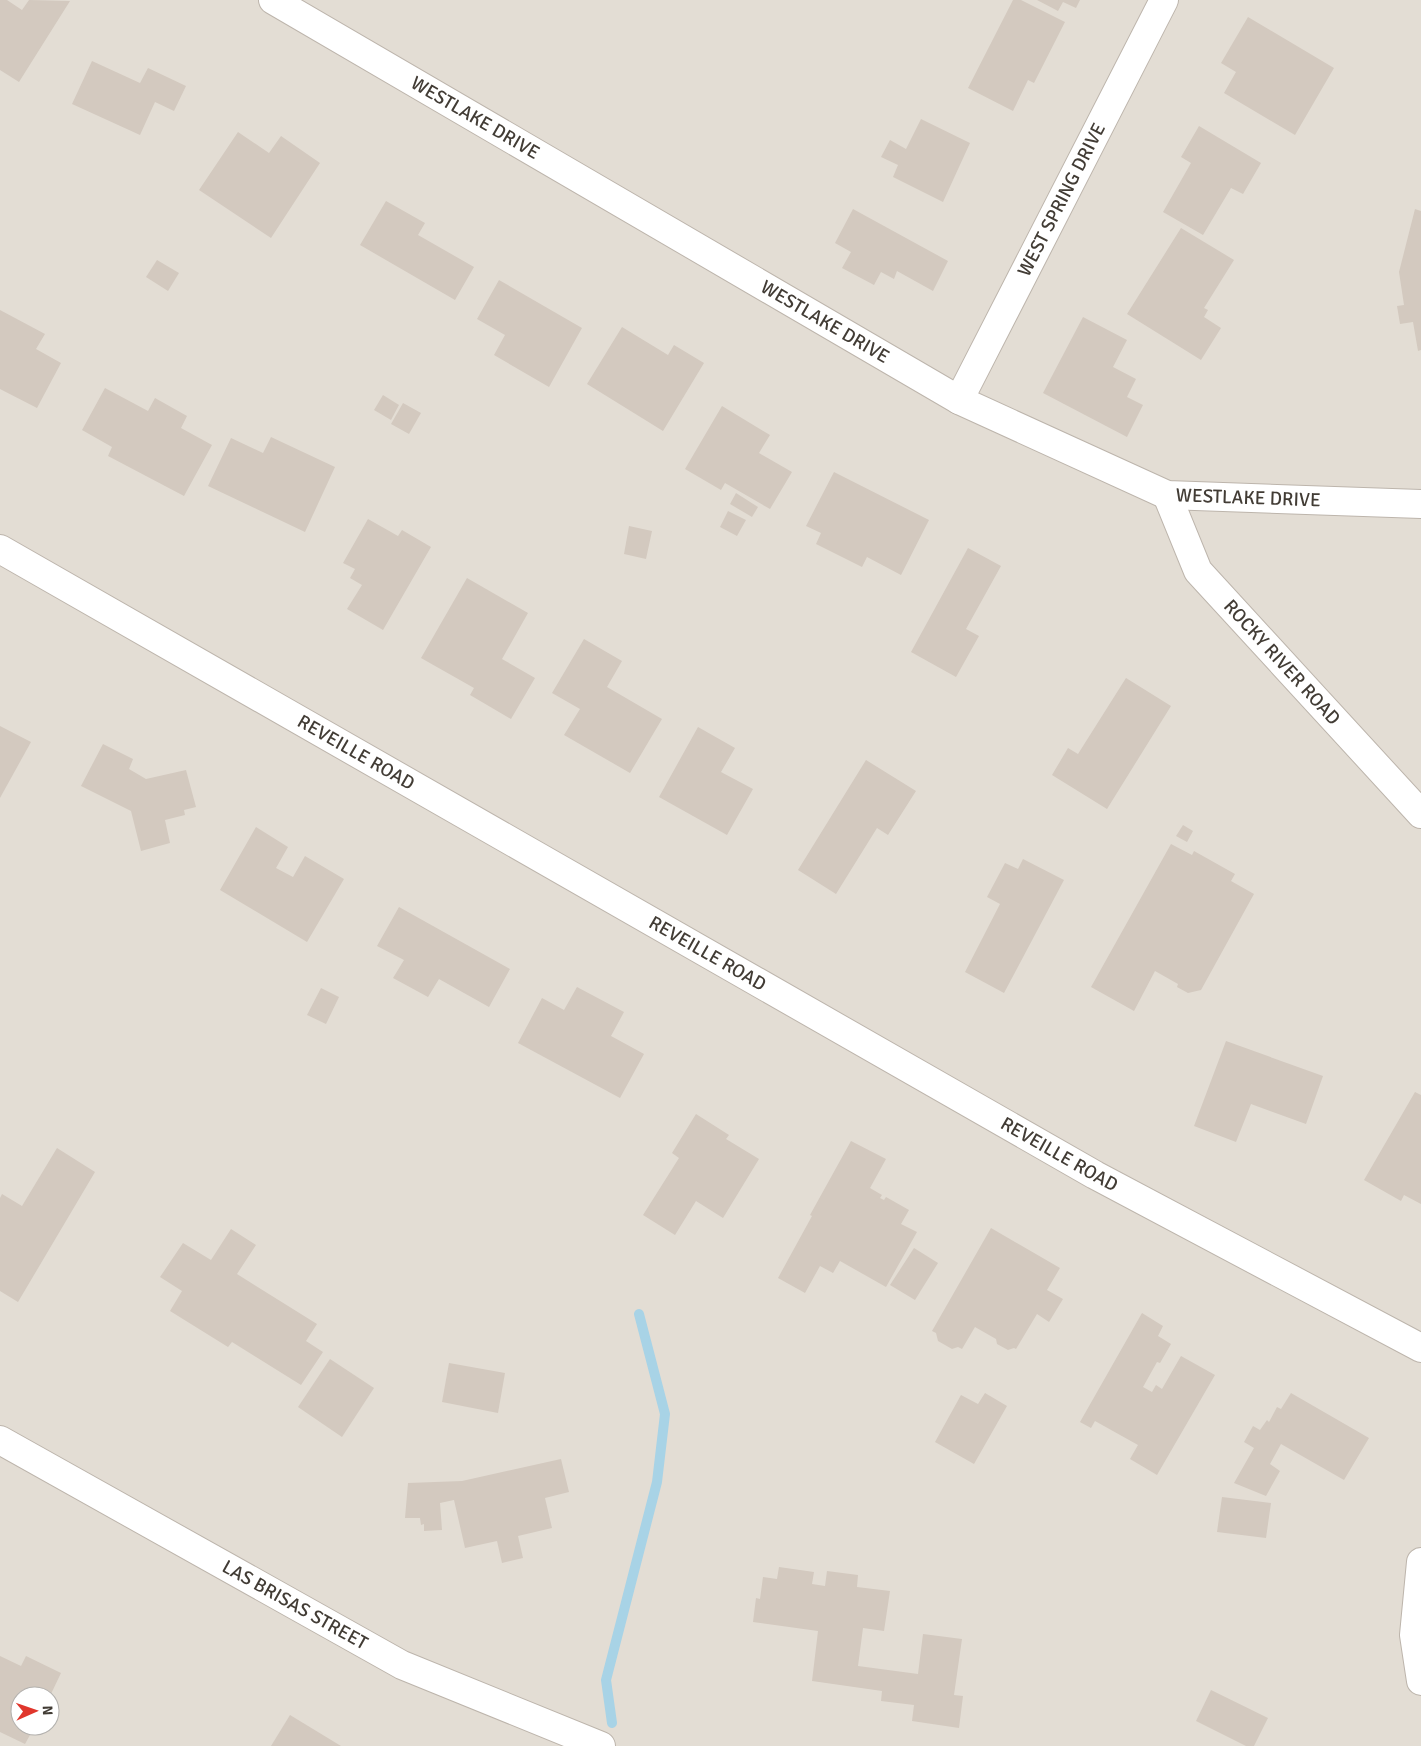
<svg xmlns="http://www.w3.org/2000/svg" width="1421" height="1746" font-family="Signika,sans-serif">
<style>
.residential{fill:#e3ddd4;fill-rule:evenodd}
.lines{fill:none;stroke-linecap:round;stroke-linejoin:round}
.stream{stroke:#a8d3e6;stroke-width:10}
.building{fill:#d3c9bf}
.minor-casing{stroke:#bdb5ac;stroke-width:30}
.minor{stroke:#fff;stroke-width:28}
.labels{text-anchor:middle;dominant-baseline:central;stroke-width:4;stroke-linejoin:round;paint-order:stroke}
.street-label{font-size:19px;fill:#423c35;stroke:#fff}
</style>
<rect width="100%" height="100%" fill="#f0ece5"/>
<path class="residential" d="M0 0H1421V1746H0ZM20 1696H50V1726H20Z"/>
<g class="lines">
<path class="stream" d="M612 1723 606 1680 657 1482 665 1414 639 1314"/>
</g>
<g class="building">
<path d="M0 0H7L22 10 29 0 70 1 19 82 0 70Z"/>
<path d="M1013 0H1021L1065 22 1034 83 1028 80 1013 111 968 88Z"/>
<path d="M1037 0H1080L1076 8 1063 2 1058 11Z"/>
<path d="M1248 17 1334 68 1295 135 1224 93 1236 72 1221 63Z"/>
<path d="M92 61 140 83 148 68 186 86 174 111 155 102 140 135 72 104Z"/>
<path d="M921 119 970 143 943 202 893 177 898 165 881 157 890 140 906 149Z"/>
<path d="M1199 126 1261 163 1243 194 1231 188 1203 235 1163 212 1191 163 1181 157Z"/>
<path d="M238 132 269 153 281 136 320 163 271 238 199 190Z"/>
<path d="M386 201 425 223 418 235 474 267 455 300 360 245Z"/>
<path d="M853 209 948 261 933 291 897 271 894 279 881 272 874 285 842 268 851 252 835 243Z"/>
<path d="M1415 209 1421 211V350L1418 351 1413 322 1400 324 1397 306 1404 305 1399 272Z"/>
<path d="M1181 228 1234 260 1204 308 1208 310 1204 317 1221 328 1201 360 1127 314Z"/>
<path d="M157 260 179 273 168 291 146 277Z"/>
<path d="M499 280 582 328 549 387 494 355 505 335 477 319Z"/>
<path d="M0 310 45 334 36 349 61 363 37 408 0 389Z"/>
<path d="M1083 317 1127 340 1113 367 1136 379 1127 397 1143 405 1127 437 1043 393Z"/>
<path d="M622 327 668 355 674 345 704 363 663 431 587 384Z"/>
<path d="M105 388 148 411 155 398 187 416 181 428 212 445 184 496 108 456 112 447 82 430Z"/>
<path d="M383 395 399 405 391 420 374 410Z"/>
<path d="M403 403 421 413 409 434 391 424Z"/>
<path d="M722 406 770 435 759 453 792 472 770 509 725 483 721 490 685 469Z"/>
<path d="M271 437 335 467 305 532 208 486 231 438 263 453Z"/>
<path d="M834 472 929 520 901 575 867 557 862 567 816 544 821 533 806 526Z"/>
<path d="M736 493 758 507 752 517 730 504Z"/>
<path d="M728 511 746 520 737 536 720 527Z"/>
<path d="M368 519 398 536 402 530 431 547 383 630 347 609 362 585 350 578 355 569 343 563Z"/>
<path d="M629 526 652 531 646 559 624 554Z"/>
<path d="M968 548 1001 566 966 629 979 636 956 677 911 652Z"/>
<path d="M467 578 528 613 502 659 535 678 511 719 470 695 474 688 421 658Z"/>
<path d="M584 639 622 661 607 687 662 719 630 773 564 735 580 709 552 693Z"/>
<path d="M1126 678 1171 706 1107 809 1052 775 1068 748 1078 754Z"/>
<path d="M0 726 31 742 0 798Z"/>
<path d="M698 727 735 748 721 772 753 789 727 835 659 797Z"/>
<path d="M103 744 133 759 129 769 146 779 186 770 196 807 184 810 185 815 165 820 170 843 141 851 131 811 81 786Z"/>
<path d="M866 760 916 791 888 835 877 828 836 894 798 870Z"/>
<path d="M1183 825 1193 831 1187 842 1176 836Z"/>
<path d="M256 827 288 847 276 868 293 877 305 856 344 879 307 942 220 890Z"/>
<path d="M1171 844 1192 855 1194 851 1235 874 1231 881 1254 894 1201 990 1188 993 1177 987 1178 984 1155 971 1134 1011 1091 987Z"/>
<path d="M1023 859 1064 880 1004 993 965 972 1000 904 987 897 1005 863 1018 869Z"/>
<path d="M399 907 510 969 489 1007 439 979 428 997 393 978 404 960 377 946Z"/>
<path d="M577 987 624 1012 611 1036 644 1054 620 1098 518 1043 542 998 564 1010Z"/>
<path d="M321 988 339 997 326 1024 307 1015Z"/>
<path d="M1226 1041 1323 1076 1306 1124 1251 1104 1236 1142 1194 1126Z"/>
<path d="M1415 1092 1421 1095V1204L1404 1195 1401 1201 1364 1180Z"/>
<path d="M696 1114 729 1135 726 1139 759 1159 723 1218 696 1201 675 1235 643 1215 679 1158 672 1153Z"/>
<path d="M851 1141 886 1159 870 1188 882 1195 880 1198 884 1200 886 1197 909 1210 901 1224 917 1232 886 1287 840 1261 833 1273 820 1266 805 1293 778 1278 812 1216 810 1215Z"/>
<path d="M57 1148 95 1172 18 1302 0 1291V1198L2 1194 22 1206Z"/>
<path d="M991 1228 1060 1268 1047 1290 1063 1299 1049 1322 1037 1314 1016 1349 1014 1348 1008 1350 997 1344 996 1339 975 1327 962 1349 958 1347 952 1349 938 1341 936 1333 932 1331Z"/>
<path d="M231 1229 256 1245 237 1274 317 1324 306 1341 323 1352 301 1385 232 1342 228 1347 170 1311 182 1291 160 1277 183 1243 211 1260Z"/>
<path d="M914 1248 938 1263 915 1300 890 1285Z"/>
<path d="M1142 1313 1163 1326 1158 1336 1171 1344 1160 1363 1157 1362 1143 1387 1152 1392 1156 1385 1162 1389 1181 1356 1215 1375 1157 1475 1130 1459 1138 1445 1095 1421 1091 1428 1080 1422Z"/>
<path d="M330 1359 374 1388 342 1437 298 1407Z"/>
<path d="M449 1363 505 1373 498 1413 442 1402Z"/>
<path d="M985 1393 1007 1406 974 1464 935 1442 961 1395 978 1404Z"/>
<path d="M1291 1393 1369 1438 1344 1480 1281 1444 1270 1464 1280 1471 1266 1496 1234 1483 1254 1448 1244 1442 1253 1426 1260 1430 1267 1420 1269 1422 1277 1407 1281 1409Z"/>
<path d="M561 1459 569 1492 545 1498 552 1528 518 1536 523 1558 502 1563 497 1541 465 1548 454 1500 440 1503 442 1530 424 1531V1524L421 1525 420 1518H405L408 1483 462 1481Z"/>
<path d="M1222 1497 1271 1503 1266 1538 1217 1532Z"/>
<path d="M779 1567 814 1572 812 1584 825 1586 827 1571 858 1575 857 1587 890 1591 884 1631 863 1628 858 1666 918 1674 923 1634 962 1639 954 1695 963 1696 959 1728 912 1721 914 1705 881 1701 882 1691 812 1681 818 1631 753 1622 756 1598 760 1599 763 1577 777 1579Z"/>
<path d="M0 1656 21 1666 26 1656 61 1673 50 1696H20V1726H35L25 1744 0 1732Z"/>
<path d="M1211 1690 1268 1718 1254 1746H1246L1196 1721Z"/>
<path d="M290 1715 341 1746H271Z"/>
</g>
<g class="lines">
<g class="minor-casing">
<g id="minor">
<path id="s1" d="M273 0 959 400 1167 495 1421 504"/>
<path id="s2" d="M959 400 1164 0"/>
<path id="s3" d="M1167 495 1198 571 1421 814"/>
<path id="s4" d="M0 549 1095 1175 1421 1348"/>
<path id="s5" d="M0 1440 402 1665 601 1746"/>
<path d="M1421 1562 1414 1635 1421 1681"/>
</g>
</g>
<use href="#minor" class="minor"/>
</g>
<g class="labels">
<g class="street-label">
<text stroke="none"><textPath href="#s1" startOffset="234">WESTLAKE DRIVE</textPath></text>
<text stroke="none"><textPath href="#s2" startOffset="225">WEST SPRING DRIVE</textPath></text>
<text stroke="none"><textPath href="#s1" startOffset="639">WESTLAKE DRIVE</textPath></text>
<text stroke="none"><textPath href="#s1" startOffset="1104">WESTLAKE DRIVE</textPath></text>
<text stroke="none"><textPath href="#s3" startOffset="206">ROCKY RIVER ROAD</textPath></text>
<text stroke="none"><textPath href="#s4" startOffset="410">REVEILLE ROAD</textPath></text>
<text stroke="none"><textPath href="#s4" startOffset="815">REVEILLE ROAD</textPath></text>
<text stroke="none"><textPath href="#s4" startOffset="1220">REVEILLE ROAD</textPath></text>
<text stroke="none"><textPath href="#s5" startOffset="338">LAS BRISAS STREET</textPath></text>
</g>
</g>
<g transform="translate(35 1711) rotate(88)"><circle r="24" fill="#ffffff" stroke="#b3b1ae"/>
<path d="M0-4L9 19L0 12L-9 19Z" fill="#e0362c"/>
<text y="-8" font-size="14" font-weight="bold" text-anchor="middle" fill="#423c35">N</text>
</g>
</svg>
